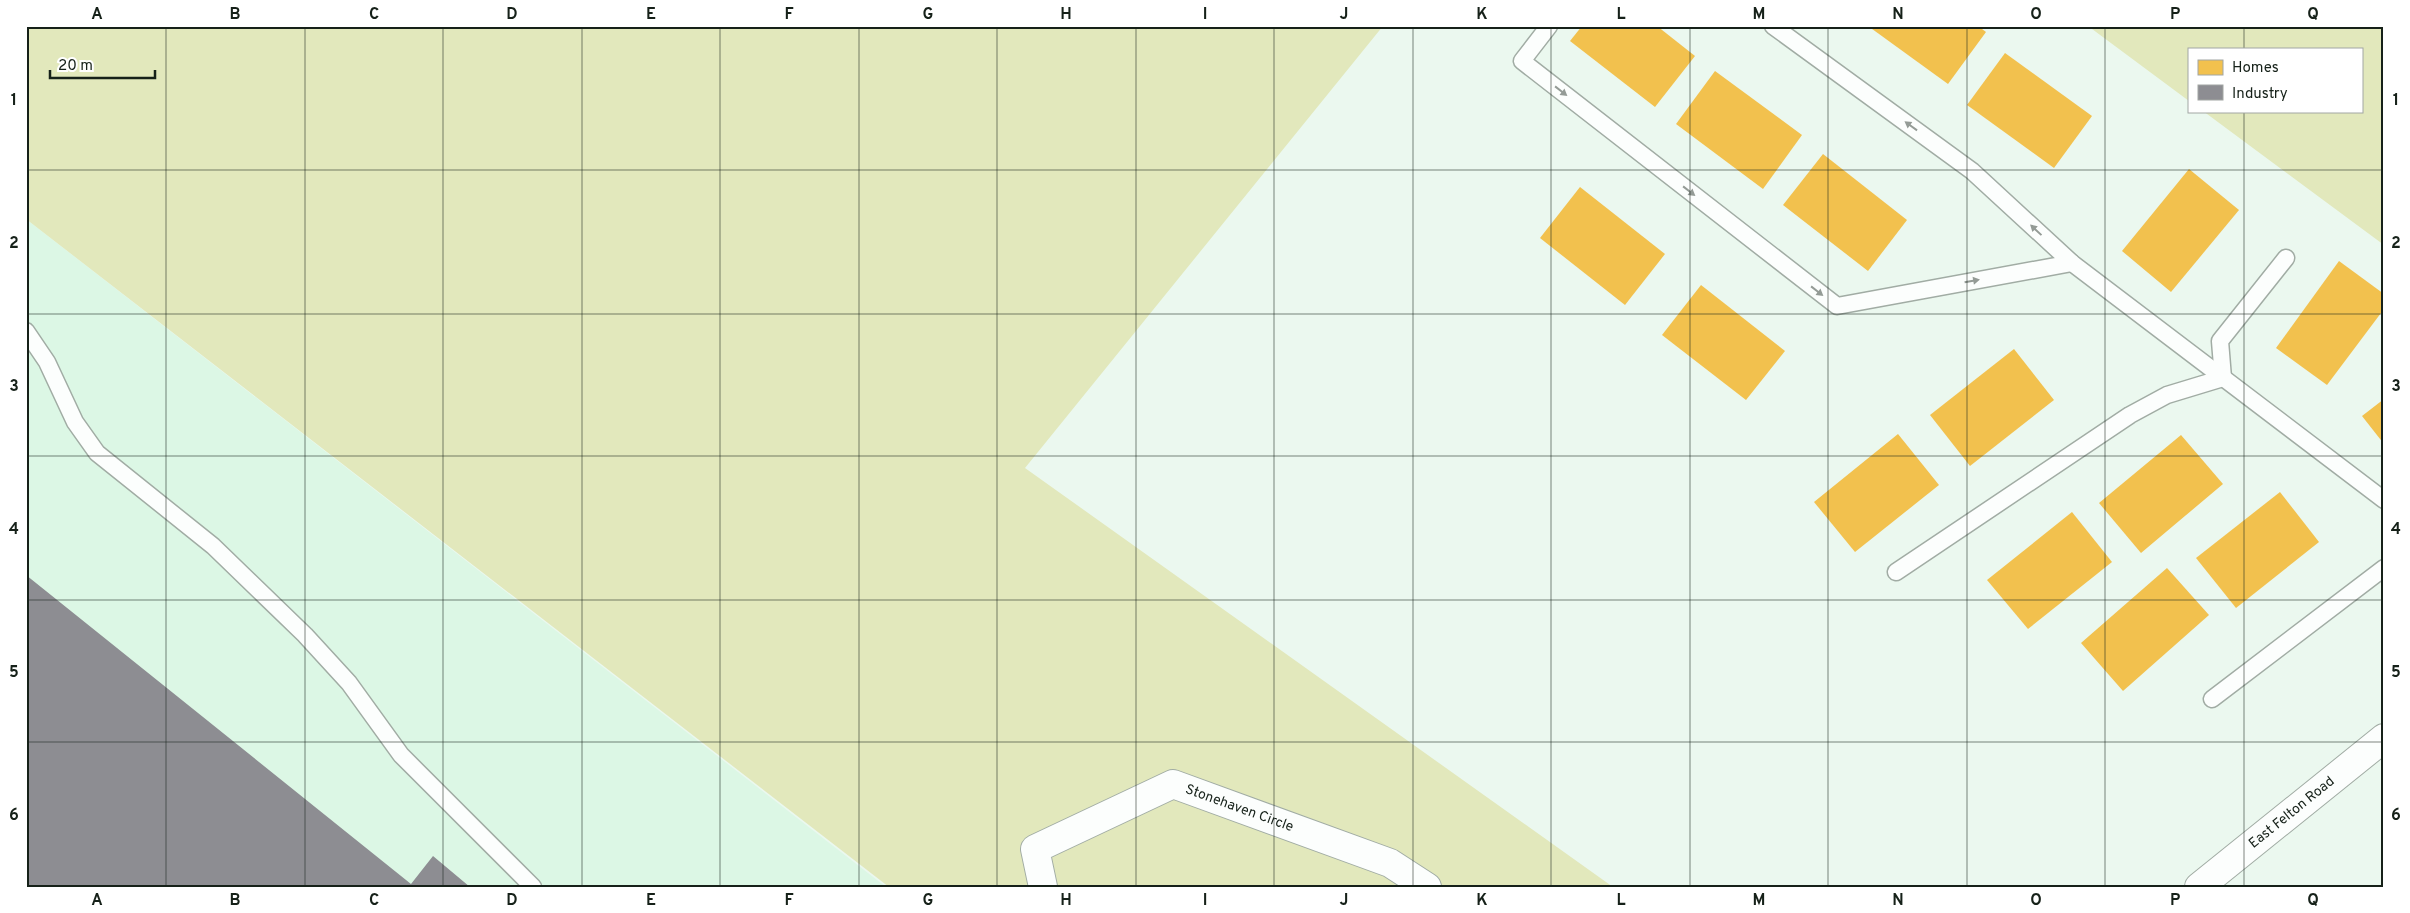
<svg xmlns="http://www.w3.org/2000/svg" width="2410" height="913" font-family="Overpass,sans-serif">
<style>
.built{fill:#dcf7e5}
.green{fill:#e2e8bc}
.homes{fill:#f2c14e}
.industry{fill:#8d8d92}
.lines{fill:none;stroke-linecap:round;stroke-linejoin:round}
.service-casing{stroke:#a1aca4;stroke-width:19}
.minor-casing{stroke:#a1aca4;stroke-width:30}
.tertiary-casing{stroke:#a1aca4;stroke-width:30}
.service{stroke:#fcfefd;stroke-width:16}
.minor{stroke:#fcfefd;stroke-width:28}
.tertiary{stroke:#fcfefd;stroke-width:28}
.oneway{fill:#949b96}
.grid{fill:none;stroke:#162119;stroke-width:1;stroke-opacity:0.55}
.labels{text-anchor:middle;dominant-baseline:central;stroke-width:5;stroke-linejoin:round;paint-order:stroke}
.street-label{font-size:14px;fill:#162119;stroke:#fff}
.neatline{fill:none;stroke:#162119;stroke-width:2}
.grid-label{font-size:16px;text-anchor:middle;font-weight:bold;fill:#162119}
</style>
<rect width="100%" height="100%" fill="#ebf8ef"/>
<path class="built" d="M26 219 886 887H26Z"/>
<g class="green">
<path d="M26 26H1383L1025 468 1613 887H889L26 219Z"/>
<path d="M2088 26H2384V245L2203 111H2361V49H2189V101Z"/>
</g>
<g class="homes">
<path d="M1582 26H1657L1695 56 1655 107 1570 41Z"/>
<path d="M1868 26H1978L1986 32 1948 84Z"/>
<path d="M2005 53 2092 116 2054 168 1967 105Z"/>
<path d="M1715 71 1802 135 1763 189 1676 124Z"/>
<path d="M1823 154 1907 220 1868 271 1783 205Z"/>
<path d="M2189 169 2239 210 2171 292 2122 251Z"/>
<path d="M1580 187 1665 254 1625 305 1540 238Z"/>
<path d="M2339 261 2384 294V309L2327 385 2276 348Z"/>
<path d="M1701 285 1785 351 1746 400 1662 335Z"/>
<path d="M2014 349 2054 400 1970 466 1930 415Z"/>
<path d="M2384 399V444L2362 416Z"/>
<path d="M1898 434 1939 485 1855 552 1814 502Z"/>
<path d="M2181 435 2223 484 2141 553 2099 503Z"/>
<path d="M2280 492 2319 542 2236 608 2196 558Z"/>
<path d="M2072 512 2112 562 2028 629 1987 580Z"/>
<path d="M2167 568 2209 615 2123 691 2081 643Z"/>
</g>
<path class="industry" d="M26 575 411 884 433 856 470 887H30L26 884Z"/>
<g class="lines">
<g class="service-casing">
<g id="service">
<path d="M1549 26 1522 61 1837 306 2072 263"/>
<path d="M1773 26 1972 171 2072 263 2384 500"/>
<path d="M26 331 47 362 75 422 97 453 213 546 305 635 349 683 401 755 533 887"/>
<path d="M1896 572 2130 415 2167 395 2223 378 2220 341 2286 258"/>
<path d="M2212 699 2384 568"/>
</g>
</g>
<g class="minor-casing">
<g id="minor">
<path id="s1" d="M1043 887 1035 849 1173 784 1390 863 1427 887"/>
</g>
</g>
<g class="tertiary-casing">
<g id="tertiary">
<path id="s2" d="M2199 887 2384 738"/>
</g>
</g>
<use href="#service" class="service"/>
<use href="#minor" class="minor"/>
<use href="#tertiary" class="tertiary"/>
</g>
<defs><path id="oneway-solid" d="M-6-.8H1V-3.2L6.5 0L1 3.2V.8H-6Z" transform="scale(1.25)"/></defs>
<g class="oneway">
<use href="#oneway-solid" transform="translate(1561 91) rotate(38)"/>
<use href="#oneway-solid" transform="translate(1911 126) rotate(-144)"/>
<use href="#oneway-solid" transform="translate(1689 191) rotate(38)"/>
<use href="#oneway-solid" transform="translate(2036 230) rotate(-137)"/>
<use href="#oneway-solid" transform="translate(1972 281) rotate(-10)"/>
<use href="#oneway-solid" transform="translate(1817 291) rotate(38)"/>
</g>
<path class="grid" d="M166 26V887M305 26V887M443 26V887M582 26V887M720 26V887M859 26V887M997 26V887M1136 26V887M1274 26V887M1413 26V887M1551 26V887M1690 26V887M1828 26V887M1967 26V887M2105 26V887M2244 26V49M2244 111V887M26 170H2384M26 314H2384M26 456H2384M26 600H2384M26 742H2384"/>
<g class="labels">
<g class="street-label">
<text stroke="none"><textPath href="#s1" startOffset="262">Stonehaven Circle</textPath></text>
<text stroke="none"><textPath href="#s2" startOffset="119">East Felton Road</textPath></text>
</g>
</g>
<rect width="2410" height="913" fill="none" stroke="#ffffff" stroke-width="55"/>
<rect x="2188" y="48" width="175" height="65" fill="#ffffff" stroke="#a2a6a3"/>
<rect x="2198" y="60" width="25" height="15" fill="#f2c14e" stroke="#a2a6a3"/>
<text x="2232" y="72" font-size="15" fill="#162119">Homes</text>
<rect x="2198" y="85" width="25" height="15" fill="#8d8d92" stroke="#a2a6a3"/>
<text x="2232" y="98" font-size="15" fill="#162119">Industry</text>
<path d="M50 70v8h105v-8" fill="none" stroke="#162119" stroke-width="2.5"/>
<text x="58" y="70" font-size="15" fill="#162119" stroke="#ffffff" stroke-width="4" paint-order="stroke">20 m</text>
<rect x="28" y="28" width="2354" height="858" class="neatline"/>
<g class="grid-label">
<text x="97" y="19">A</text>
<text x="235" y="19">B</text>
<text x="374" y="19">C</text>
<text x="512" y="19">D</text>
<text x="651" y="19">E</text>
<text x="789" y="19">F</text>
<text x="928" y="19">G</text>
<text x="1066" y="19">H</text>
<text x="1205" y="19">I</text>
<text x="1344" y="19">J</text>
<text x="1482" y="19">K</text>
<text x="1621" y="19">L</text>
<text x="1759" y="19">M</text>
<text x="1898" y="19">N</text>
<text x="2036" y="19">O</text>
<text x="2175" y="19">P</text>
<text x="2313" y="19">Q</text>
<text x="14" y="105">1</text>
<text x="2396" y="105">1</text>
<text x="14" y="248">2</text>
<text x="2396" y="248">2</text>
<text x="14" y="391">3</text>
<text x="2396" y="391">3</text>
<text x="14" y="534">4</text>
<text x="2396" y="534">4</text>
<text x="14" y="677">5</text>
<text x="2396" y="677">5</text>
<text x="14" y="820">6</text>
<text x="2396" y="820">6</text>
<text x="97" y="905">A</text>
<text x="235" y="905">B</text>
<text x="374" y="905">C</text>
<text x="512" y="905">D</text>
<text x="651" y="905">E</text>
<text x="789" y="905">F</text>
<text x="928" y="905">G</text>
<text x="1066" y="905">H</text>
<text x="1205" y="905">I</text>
<text x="1344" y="905">J</text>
<text x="1482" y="905">K</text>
<text x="1621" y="905">L</text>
<text x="1759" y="905">M</text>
<text x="1898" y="905">N</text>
<text x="2036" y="905">O</text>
<text x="2175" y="905">P</text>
<text x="2313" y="905">Q</text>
</g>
</svg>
